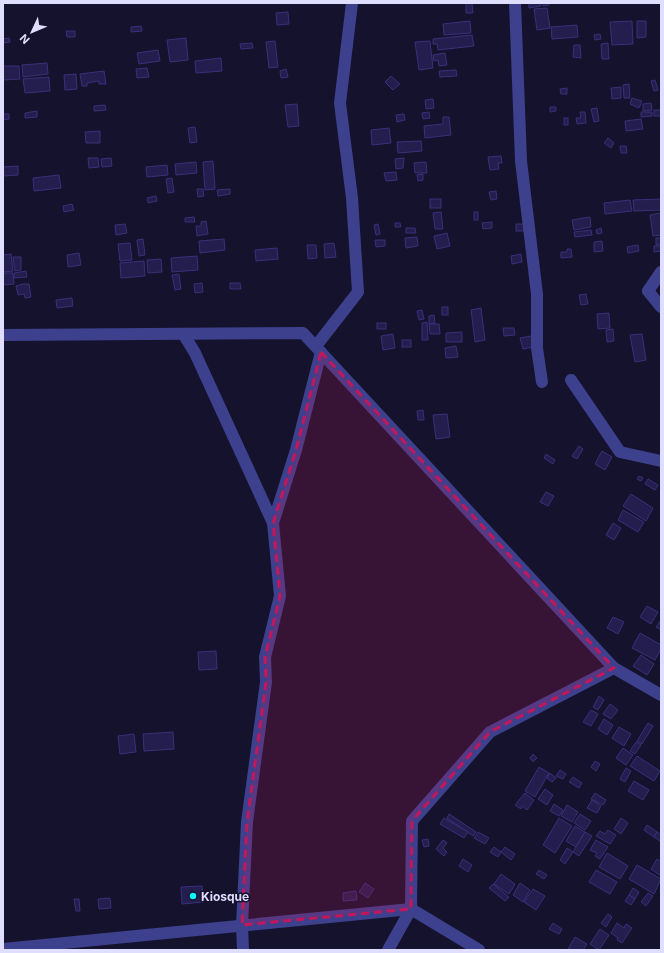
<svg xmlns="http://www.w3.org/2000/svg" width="664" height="953" font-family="Inter,sans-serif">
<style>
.building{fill:#241e4e;stroke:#39307a}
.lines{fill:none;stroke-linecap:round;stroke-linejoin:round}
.street{stroke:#3d408c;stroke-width:12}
.marked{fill:#c2185b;fill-opacity:0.2;stroke:#c2185b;stroke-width:3;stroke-dasharray:8 5;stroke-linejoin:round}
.poi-dot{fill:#0af9ff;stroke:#15122d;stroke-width:1.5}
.labels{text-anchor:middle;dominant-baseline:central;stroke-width:3;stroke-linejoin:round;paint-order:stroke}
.poi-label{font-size:12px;font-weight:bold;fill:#dfdeff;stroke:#15122d;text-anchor:start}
</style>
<rect width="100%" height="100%" fill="#15122d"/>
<g class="building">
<path d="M466 3H472L473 13H466Z"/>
<path d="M529 3H540L541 6 529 8Z"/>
<path d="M543 3H549V5L543 6Z"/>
<path d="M547 8 550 28 537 30 534 9Z"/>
<path d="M288 12 289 24 277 25 276 13Z"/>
<path d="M470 21 471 33 444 35 443 24Z"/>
<path d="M632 21 633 44 612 45 610 22Z"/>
<path d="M637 21H646V37L637 38Z"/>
<path d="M577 25 578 37 552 39 551 27Z"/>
<path d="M141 26 142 31 131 32V27Z"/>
<path d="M66 31H75V37H67Z"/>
<path d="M600 34 601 39 595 40 594 35Z"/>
<path d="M472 35 474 46 438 50 437 44H433V39Z"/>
<path d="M9 38 10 42 3 43V39Z"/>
<path d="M186 38 188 60 170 62 167 40Z"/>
<path d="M275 41 278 67 269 68 266 42Z"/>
<path d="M430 41 433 68 419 70 415 42Z"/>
<path d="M252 43 253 48 241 49 240 44Z"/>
<path d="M608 43 609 59H602L601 44Z"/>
<path d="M574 45H580L581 58 573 57Z"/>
<path d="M158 50 160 61 139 64 137 53Z"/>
<path d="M445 53 447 65 439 66 438 60 434 61 433 55Z"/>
<path d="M221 58 222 71 196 73 195 61Z"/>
<path d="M47 63 48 74 23 77 22 65Z"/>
<path d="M3 66H19L20 79 3 80Z"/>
<path d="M147 68 149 77 137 78 136 69Z"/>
<path d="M286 69 288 77 281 78 280 71Z"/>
<path d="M456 70 457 76 440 77 439 71Z"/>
<path d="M104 71 106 84H99V81L87 83V86H82L80 74Z"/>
<path d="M76 74 77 89 65 90 64 75Z"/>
<path d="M391 76 400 84 393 90 385 82Z"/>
<path d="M49 77 50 91 25 93 23 79Z"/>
<path d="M655 80 658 90 654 91 651 81Z"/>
<path d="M629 84 630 98H624L623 85Z"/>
<path d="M621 87V98L612 99 611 88Z"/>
<path d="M567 88V94H561L560 89Z"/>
<path d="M632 98 642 101 639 108 630 104Z"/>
<path d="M433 99 434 108 426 109 425 100Z"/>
<path d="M651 103 652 110 643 111V104Z"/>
<path d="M297 104 299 126 288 127 285 105Z"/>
<path d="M105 105 106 110 94 111V106Z"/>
<path d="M550 107H556V111L550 112Z"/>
<path d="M597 108 599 121 594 122 591 109Z"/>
<rect x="654" y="110" width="7" height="6"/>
<path d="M37 111V117L25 118V113Z"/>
<path d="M429 112 430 118 423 119 422 113Z"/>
<path d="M580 112H585L586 123 577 124 576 118H581Z"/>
<path d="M641 112H652V116L641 117Z"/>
<path d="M3 114H9V119L3 120Z"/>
<path d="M404 114 405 120 397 122 396 115Z"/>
<path d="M443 117H449L451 135 425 138 424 126 443 124Z"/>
<rect x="564" y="118" width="4" height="7"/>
<path d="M641 119 643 129 626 131 625 121Z"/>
<path d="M195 127 197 142 190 143 188 128Z"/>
<path d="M389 128 391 143 372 145 371 130Z"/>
<path d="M100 131V143H86L85 132Z"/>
<path d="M608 138 614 143 611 148 604 143Z"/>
<path d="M421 141 422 151 398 153 397 142Z"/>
<path d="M620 146H626L627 153H621Z"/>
<path d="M501 156 502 163H498L499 169 490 170 488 157Z"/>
<path d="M88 158H98L99 167 89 168Z"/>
<path d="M111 158 112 166 102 167 101 159Z"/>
<path d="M404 158 403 168 396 169 395 159Z"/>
<path d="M213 161 215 189 205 190 203 162Z"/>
<path d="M196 162 197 173 176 175 175 164Z"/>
<path d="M426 162 427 173H415L414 163Z"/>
<path d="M167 165 168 175 147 177 146 167Z"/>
<path d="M18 166V175L4 176 3 167Z"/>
<path d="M396 172 397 180 386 181 384 173Z"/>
<path d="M423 174V180L418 181 417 175Z"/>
<path d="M59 175 61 188 34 191 33 178Z"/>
<path d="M172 178 174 192 168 193 166 179Z"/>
<path d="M197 189H203L204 196 198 197Z"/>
<path d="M230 189V194L218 196 217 190Z"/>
<path d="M496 191 497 199 491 200 489 192Z"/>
<path d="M156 196 157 201 148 203 147 198Z"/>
<rect x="430" y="199" width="11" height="9"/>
<path d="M661 199V210L634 211 633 200Z"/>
<path d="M630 200 632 211 605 214 604 203Z"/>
<path d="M72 204 74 210 64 212 63 206Z"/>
<path d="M441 212 443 229H435L433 213Z"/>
<rect x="474" y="212" width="4" height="8"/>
<path d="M661 213V235L653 236 650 215Z"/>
<path d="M194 217 195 222H185V218Z"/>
<path d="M590 217 591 227 574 230 572 220Z"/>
<path d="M206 221 208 234 197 236 196 226H201V222Z"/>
<path d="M492 222V228L483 229 482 223Z"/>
<path d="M395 223H400L401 227H395Z"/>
<path d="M125 224 127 233 116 235 115 225Z"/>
<path d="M378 224 380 234 376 235 374 225Z"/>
<rect x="516" y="224" width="8" height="7"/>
<path d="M406 228H415L416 233H406Z"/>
<path d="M601 228 602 233 597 234 596 230Z"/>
<path d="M591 230 592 235 575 237 574 232Z"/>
<path d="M447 233 450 246 437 249 434 236Z"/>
<path d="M417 237 418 246 406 248 405 238Z"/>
<path d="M656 238H661V244L656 245Z"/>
<path d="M143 239 145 255 139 256 137 240Z"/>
<path d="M224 239 225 250 200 253 199 241Z"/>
<path d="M375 240H385V246L376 247Z"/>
<path d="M602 241 603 251 594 252V242Z"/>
<path d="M130 243 132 260 120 261 118 244Z"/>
<path d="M334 243 336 257 325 258 324 244Z"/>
<path d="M307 245H316L317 258 308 259Z"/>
<path d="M638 245 639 251 628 253 627 247Z"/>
<path d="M654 246H661V251L654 252Z"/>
<path d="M277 248 278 259 256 261 255 250Z"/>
<path d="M567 249H571L572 257 561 258V252H567Z"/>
<path d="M79 253 81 265 68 267 67 255Z"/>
<path d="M11 254 13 271 3 272V255Z"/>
<path d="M521 254 522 262 512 264 511 256Z"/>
<path d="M197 256 198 270 172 272 171 258Z"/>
<path d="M13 257H21V270L15 271Z"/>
<path d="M161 259 162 272 148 273 147 260Z"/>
<path d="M144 261 145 276 121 278 120 263Z"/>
<path d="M26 271 27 277 14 278V273Z"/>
<path d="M3 273H13L14 284 3 285Z"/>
<path d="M179 274 181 289 175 290 172 275Z"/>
<path d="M202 283 203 292 195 293 194 284Z"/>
<path d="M230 283H240L241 289H230Z"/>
<path d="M23 284H29L31 297 25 298 24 294 18 295 16 286Z"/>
<path d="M586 294 588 304 581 305 579 295Z"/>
<path d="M72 298 73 306 57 308 56 300Z"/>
<rect x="442" y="307" width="6" height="8"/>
<path d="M481 308 485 340 475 342 471 310Z"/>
<path d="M422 310 424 319 419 320 417 311Z"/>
<path d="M609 313 610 328 598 329 597 314Z"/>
<path d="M434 315 435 323 429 324V316Z"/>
<path d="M427 322 428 340H422V323Z"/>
<rect x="377" y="323" width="9" height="6"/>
<path d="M429 324H439L440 334H430Z"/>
<path d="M503 328H514L515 335 504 336Z"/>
<path d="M613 329 614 341 607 342 606 330Z"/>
<path d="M462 332V342H446V333Z"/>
<path d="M393 334 395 348 383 350 381 336Z"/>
<path d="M642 334 646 360 635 362 630 335Z"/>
<path d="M531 336 533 347 523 349 520 338Z"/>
<rect x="402" y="340" width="9" height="7"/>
<path d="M456 346 458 357 446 358 445 348Z"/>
<path d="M423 410 424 420H418L417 411Z"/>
<path d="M447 414 450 437 436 439 433 415Z"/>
<path d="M579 446 583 449 577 459 572 456Z"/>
<path d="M602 451 612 457 605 470 595 464Z"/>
<path d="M546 454 555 460 553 464 544 458Z"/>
<path d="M639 476 643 478 641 481 637 479Z"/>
<path d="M648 479 658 485 655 490 645 484Z"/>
<path d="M546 492 554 496 548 506 540 502Z"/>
<path d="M631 494 653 508 646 521 623 506Z"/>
<path d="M623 510 644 522 638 532 618 520Z"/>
<path d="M613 523 621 528 614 540 606 535Z"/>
<path d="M647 606 658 612 651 624 640 617Z"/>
<path d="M613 617 624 622 618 634 607 628Z"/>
<path d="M661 620V630L656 627Z"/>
<path d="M640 633 661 645V649L655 660 632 648Z"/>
<path d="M216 651 217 669 199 670 198 652Z"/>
<path d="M641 655 654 664 647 675 633 666Z"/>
<path d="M599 696 604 700 598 710 593 707Z"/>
<path d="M610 704 618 710 611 719 603 714Z"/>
<path d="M591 710 598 714 591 726 583 722Z"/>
<path d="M604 719 613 725 607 735 598 729Z"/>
<path d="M648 723 653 726 642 744 637 741Z"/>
<path d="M619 727 631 734 624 746 612 738Z"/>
<path d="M173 732 174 749 144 751 143 734Z"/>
<path d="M134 734 136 752 120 754 118 736Z"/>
<path d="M636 742 641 745 635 754 630 751Z"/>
<path d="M623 748 633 755 626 765 616 758Z"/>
<path d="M533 754 537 758 533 762 530 758Z"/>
<path d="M637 756 660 771 654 781 630 766Z"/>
<path d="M595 761 600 764 596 771 591 767Z"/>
<path d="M539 767 549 773 535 797 525 791Z"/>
<path d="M626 768 631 771 625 782 620 779Z"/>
<path d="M560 770 566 774 563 779 556 776Z"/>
<path d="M550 773 556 778 552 782 547 778Z"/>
<path d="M573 777 582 783 579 788 569 782Z"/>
<path d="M634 781 649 790 643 800 628 791Z"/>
<path d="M545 789 553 795 547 805 538 799Z"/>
<path d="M525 793 534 800 527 810 522 806 521 809 515 805Z"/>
<path d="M595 793 606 800 603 805 591 799Z"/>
<path d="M592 800 601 806 597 813 587 808Z"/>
<path d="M554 804 563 810 559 816 550 811Z"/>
<path d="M567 805 578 812 572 822 561 816Z"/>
<path d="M449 814 476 832 473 836 447 818Z"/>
<path d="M580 814 591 821 585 830 574 823Z"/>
<path d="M444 818 468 832 464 838 440 824Z"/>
<path d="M559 818 572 826 555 853 543 845Z"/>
<path d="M621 818 628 823 621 834 614 829Z"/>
<path d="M647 825 657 832 654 837 644 830Z"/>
<path d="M575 826 585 832 576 847 566 841Z"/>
<path d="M608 830 616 835 610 844 596 836 600 831 605 834Z"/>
<path d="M478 832 489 838 485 844 474 838Z"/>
<path d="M585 832 592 836 579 856 573 852Z"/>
<path d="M657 832 661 835 660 841 654 837Z"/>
<path d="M428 839 429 846 424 847 422 840Z"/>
<path d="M443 840 447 843 443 848 447 852 444 856 436 849Z"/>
<path d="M596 840 608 847 600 859 595 856 597 853 590 850Z"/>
<path d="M494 847 501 852 498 857 490 852Z"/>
<path d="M505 847 515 854 511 860 501 852Z"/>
<path d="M567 848 573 852 565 864 560 860Z"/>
<path d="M607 853 628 866 620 879 599 867Z"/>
<path d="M463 859 472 865 468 872 459 866Z"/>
<path d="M657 859 661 862V876L651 869Z"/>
<path d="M637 865 661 879 654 894 629 879Z"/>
<path d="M539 870 547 875 544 879 536 874Z"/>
<path d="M596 870 617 882 610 894 589 882Z"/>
<path d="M501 874 515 884 509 894 494 884Z"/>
<path d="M365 883 374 889 368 898 359 892Z"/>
<path d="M520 883 530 890 523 902 513 895Z"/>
<path d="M493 884 509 897 505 901 489 888Z"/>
<path d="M202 886 204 902 182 904 181 887Z"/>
<path d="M633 888 639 892 635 899 629 895Z"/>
<path d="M533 889 545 896 536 910 524 902Z"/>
<path d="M356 891 357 900 343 901V893Z"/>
<path d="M648 893 653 896 646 906 641 902Z"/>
<path d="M629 895 635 899 631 905 625 901Z"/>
<path d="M110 898 111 908 99 909 98 899Z"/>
<path d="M74 899H79L80 911H76Z"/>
<path d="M608 914 612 917 606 927 601 923Z"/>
<path d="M553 923 562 929 559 934 549 929Z"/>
<path d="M617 923 624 928 626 924 632 928 622 943 617 940 618 938 611 933Z"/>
<path d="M600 929 609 935 599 950 590 944Z"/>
<path d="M575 937 587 944 583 950 568 949Z"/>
</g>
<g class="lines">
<g class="street">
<path d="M515 3 521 161 537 294V348L542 382"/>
<path d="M661 272 648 291 661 307"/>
<path d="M3 335 303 333 614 668 661 695"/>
<path d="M184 335 195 353 273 523 280 596 265 657 266 682 247 822 242 925 243 950"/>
<path d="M316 346 358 292 352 198 340 103 352 3"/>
<path d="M571 380 620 452 661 461"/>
<path d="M273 523 296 450 321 352"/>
<path d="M3 949 411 909 479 950"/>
<path d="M388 950 411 909 412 821 490 732 614 668"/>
</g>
</g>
<path class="marked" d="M321 352 614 668 490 732 412 821 411 909 242 925 247 822 266 682 265 657 280 596 273 523 296 450Z"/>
<circle class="poi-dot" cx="193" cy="896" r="4"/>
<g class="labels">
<g class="poi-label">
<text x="201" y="896">Kiosque</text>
</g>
</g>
<rect width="664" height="953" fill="none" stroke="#dfdeff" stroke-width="8"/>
<g transform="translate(32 32) rotate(226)" stroke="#15122d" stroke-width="3" paint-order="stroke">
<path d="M0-3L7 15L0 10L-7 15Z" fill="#dfdeff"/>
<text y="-6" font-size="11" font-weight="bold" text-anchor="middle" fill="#dfdeff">N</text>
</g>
</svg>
